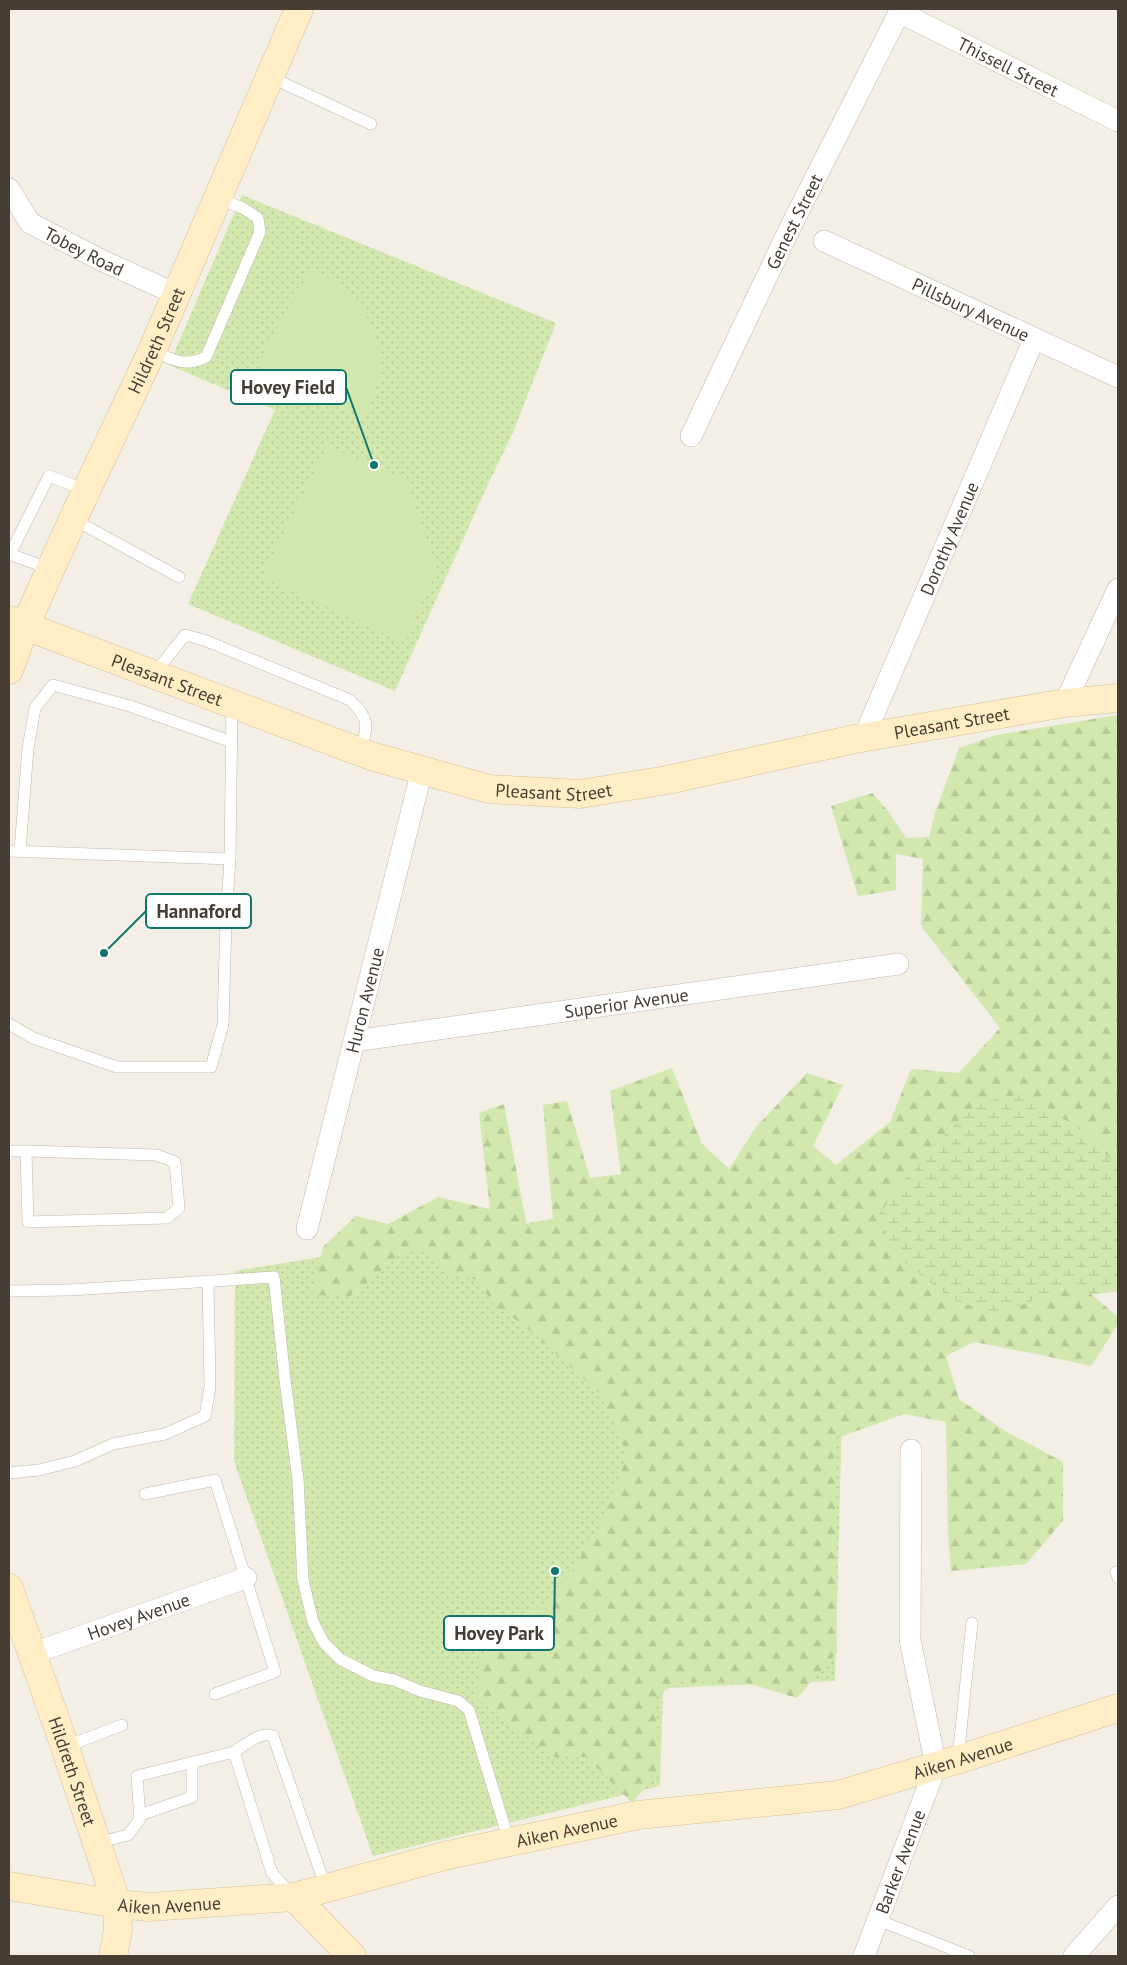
<svg xmlns="http://www.w3.org/2000/svg" width="1127" height="1965" font-family="'PT Sans',sans-serif">
<style>
.grass{fill:url(#grass-dots)}
.forest{fill:url(#forest-firs)}
.wetland{fill:url(#wetland-marsh)}
.garden{fill:#d2e8ae}
.lines{fill:none;stroke-linecap:round;stroke-linejoin:round}
.lane-casing{stroke:#c2b8ac;stroke-width:12}
.street-casing{stroke:#c2b8ac;stroke-width:22}
.secondary-casing{stroke:#d4bf96;stroke-width:29}
.lane{stroke:#fff;stroke-width:11}
.street{stroke:#fff;stroke-width:21}
.secondary{stroke:#ffedc5;stroke-width:28}
.labels{text-anchor:middle;dominant-baseline:central;stroke-width:5;stroke-linejoin:round;paint-order:stroke}
.street-label{font-size:18px;fill:#463e35;stroke:#fff}
.leader{fill:none;stroke:#0f766e;stroke-width:2}
.callout-dot{fill:#0f766e;stroke:#fff;stroke-width:2}
.callout{fill:#fff;stroke:#0f766e;stroke-width:2}
.callout-label{font-size:19px;text-anchor:middle;font-weight:bold;fill:#463e35}
</style>
<defs>
<pattern id="grass-dots" width="8" height="8" patternUnits="userSpaceOnUse" patternTransform="scale(1.25)"><rect width="8" height="8" fill="#d2e8ae"/><path d="M2 2h.1M6 6h.1" fill="none" stroke="#b6c896" stroke-width="1.8" stroke-linecap="round"/></pattern>
<pattern id="forest-firs" width="22" height="20" patternUnits="userSpaceOnUse" patternTransform="scale(1.25)"><rect width="22" height="20" fill="#d2e8ae"/><path d="M5 1l3.5 6h-7zM16 11l3.5 6h-7z" fill="#b6c896"/></pattern>
<pattern id="wetland-marsh" width="20" height="14" patternUnits="userSpaceOnUse" patternTransform="scale(1.25)"><rect width="20" height="14" fill="#d2e8ae"/><path d="M1 5h8M5 5V1M11 12h8M15 12V8" fill="none" stroke="#b6c896"/></pattern>
</defs>
<rect width="100%" height="100%" fill="#f3eee6"/>
<g class="grass">
<path d="M242 195 556 323 513 432 482 497 395 691 188 604 275 410 169 365Z"/>
<path d="M877 1166 842 1415 835 1681 663 1688 660 1786 373 1856 234 1461 235 1271Z"/>
</g>
<path class="forest" d="M1118 715V1168L1088 1135 1024 1094 978 1103 925 1153 1032 1301 1078 1283 1118 1317V1324L1091 1366 1037 1354 974 1342 946 1356 959 1399 1007 1432 1063 1462V1521L1026 1564 951 1571 948 1536 946 1422 904 1414 834 1439 837 1652 797 1698 747 1683 678 1682 655 1698 659 1771 632 1803 587 1757H554L475 1697 486 1640 508 1630 546 1601 573 1570 585 1549 599 1529 627 1455 603 1396 525 1326 494 1305 477 1280 441 1271 431 1250 399 1254 377 1275 350 1296 312 1295 323 1247 356 1216 388 1224 438 1197 490 1209 479 1113 504 1104 527 1227 553 1219 543 1105 567 1101 590 1178 621 1174 610 1091 672 1068 702 1144 729 1169 756 1127 807 1073 843 1085 813 1146 836 1165 890 1122 911 1069 959 1073 1000 1028 921 926 923 859 896 854V890L858 896 831 806 872 793 888 811 906 838 929 837 935 813 959 748 996 735Z"/>
<path class="wetland" d="M1024 1093 1088 1135 1118 1168V1291L1092 1295 1078 1283 998 1314 953 1300 902 1260 876 1218 925 1153 978 1103Z"/>
<g class="garden">
<path d="M310 271C317 273 325 275 331 279 363 297 385 341 379 378 376 391 372 403 366 414L266 381 259 361Z"/>
<path d="M327 446 406 480 437 567 405 643 262 577Z"/>
</g>
<g class="lines">
<g class="lane-casing">
<g id="lane">
<path d="M270 77 371 124"/>
<path d="M152 351C173 359 184 368 206 357L260 232 258 218 243 208 217 198"/>
<path d="M73 519 179 577"/>
<path d="M9 553 10 554 49 476 86 490"/>
<path d="M9 554 51 569"/>
<path d="M154 674 185 635 204 640 350 700C371 720 367 725 361 752"/>
<path d="M9 851 230 859 232 705"/>
<path d="M20 851 28 748 35 708 53 685 130 706 232 742"/>
<path d="M9 1024 33 1038 117 1067H211L223 1025 226 920 230 859"/>
<path d="M9 1151H26L156 1155 175 1162 179 1208 167 1218 28 1222 26 1151"/>
<path d="M9 1291 69 1290 274 1277 285 1380 298 1480 303 1580 313 1622 324 1643 340 1659 373 1676 394 1680 420 1691 458 1701 469 1710 509 1841"/>
<path d="M9 1473 39 1470 75 1461 113 1444 165 1434 205 1416 210 1387 208 1281"/>
<path d="M145 1494 215 1480 275 1672 215 1694"/>
<path d="M1116 1572 1118 1578"/>
<path d="M65 1747 122 1725"/>
<path d="M234 1752C244 1746 261 1730 273 1736L326 1888"/>
<path d="M958 1759 972 1623"/>
<path d="M140 1815 192 1797V1762"/>
<path d="M97 1843 128 1835 140 1819 137 1776 234 1752 272 1873 291 1894"/>
<path d="M878 1920 969 1956"/>
</g>
</g>
<g class="street-casing">
<g id="street">
<path id="s1" d="M899 12 1118 121"/>
<path id="s2" d="M9 189 30 223 103 261 176 294"/>
<path id="s3" d="M824 241 1118 377"/>
<path id="s4" d="M691 436 790 228 901 9"/>
<path d="M1065 703 1118 589"/>
<path id="s5" d="M864 737 1034 339"/>
<path id="s6" d="M354 1041 898 964"/>
<path id="s7" d="M307 1229 422 770"/>
<path id="s8" d="M31 1654 246 1578"/>
<path id="s9" d="M864 1956 936 1766 910 1640 911 1450"/>
<path d="M1074 1956 1118 1906"/>
</g>
</g>
<g class="secondary-casing">
<g id="secondary">
<path id="s10" d="M9 620 371 756 489 789 580 794 667 780 855 739 1065 703 1118 698"/>
<path id="s11" d="M9 670 25 626 73 519 152 351 299 9"/>
<path id="s12" d="M9 1588 65 1747 117 1904 118 1931 113 1956"/>
<path id="s13" d="M9 1886 117 1904 149 1907 294 1897 448 1855 638 1815 838 1795 963 1758 1118 1708"/>
<path d="M294 1897 352 1956"/>
</g>
</g>
<use href="#lane" class="lane"/>
<use href="#street" class="street"/>
<use href="#secondary" class="secondary"/>
</g>
<g class="labels">
<g class="street-label">
<text stroke="none"><textPath href="#s1" startOffset="122">Thissell Street</textPath></text>
<text stroke="none"><textPath href="#s4" startOffset="238">Genest Street</textPath></text>
<text stroke="none"><textPath href="#s2" startOffset="101">Tobey Road</textPath></text>
<text stroke="none"><textPath href="#s3" startOffset="162">Pillsbury Avenue</textPath></text>
<text stroke="none"><textPath href="#s11" startOffset="361">Hildreth Street</textPath></text>
<text stroke="none"><textPath href="#s5" startOffset="216">Dorothy Avenue</textPath></text>
<text stroke="none"><textPath href="#s10" startOffset="169">Pleasant Street</textPath></text>
<text stroke="none"><textPath href="#s10" startOffset="979">Pleasant Street</textPath></text>
<text stroke="none"><textPath href="#s10" startOffset="574">Pleasant Street</textPath></text>
<text stroke="none"><textPath href="#s7" startOffset="236">Huron Avenue</textPath></text>
<text stroke="none"><textPath href="#s6" startOffset="275">Superior Avenue</textPath></text>
<text stroke="none"><textPath href="#s8" startOffset="114">Hovey Avenue</textPath></text>
<text stroke="none"><textPath href="#s13" startOffset="972">Aiken Avenue</textPath></text>
<text stroke="none"><textPath href="#s12" startOffset="194">Hildreth Street</textPath></text>
<text stroke="none"><textPath href="#s13" startOffset="568">Aiken Avenue</textPath></text>
<text stroke="none"><textPath href="#s9" startOffset="101">Barker Avenue</textPath></text>
<text stroke="none"><textPath href="#s13" startOffset="162">Aiken Avenue</textPath></text>
</g>
</g>
<path class="leader" d="M374 465L346 387M104 953L146 911M555 1571L554 1633"/>
<g class="callout-dot">
<circle cx="374" cy="465" r="5"/>
<circle cx="104" cy="953" r="5"/>
<circle cx="555" cy="1571" r="5"/>
</g>
<g class="callout">
<rect x="231" y="370" width="115" height="34" rx="5"/>
<rect x="146" y="894" width="105" height="34" rx="5"/>
<rect x="444" y="1616" width="110" height="34" rx="5"/>
</g>
<g class="callout-label">
<text x="288" y="394">Hovey Field</text>
<text x="199" y="918">Hannaford</text>
<text x="499" y="1640">Hovey Park</text>
</g>
<rect width="1127" height="1965" fill="none" stroke="#463e35" stroke-width="20"/>
</svg>
